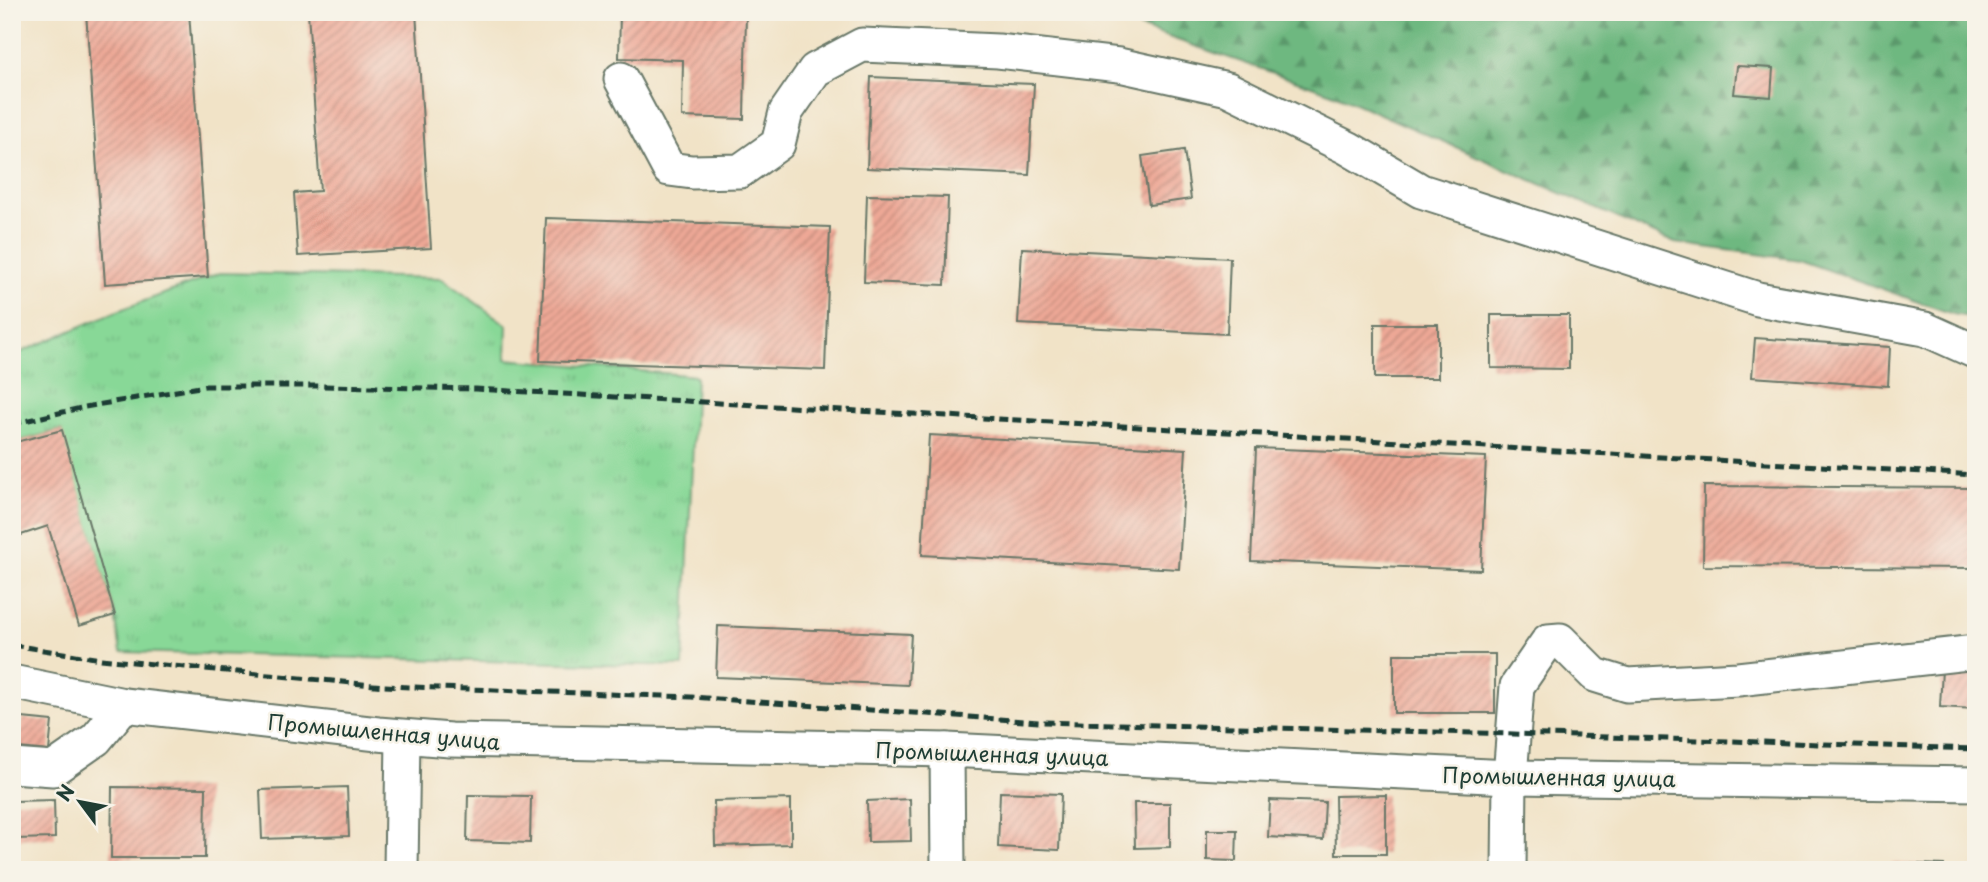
<svg xmlns="http://www.w3.org/2000/svg" width="1988" height="882" font-family="'Playpen Sans',sans-serif">
<style>
.grass{fill:url(#grass-tufts);stroke:#548a66;stroke-width:2}
.forest{fill:url(#forest-firs);stroke:#467a5a;stroke-width:2}
.building{fill:url(#building-hatch)}
.lines{fill:none;stroke-linecap:round;stroke-linejoin:round}
.minor-casing{stroke:#687767;stroke-width:37}
.minor{stroke:#fff;stroke-width:33}
.rail{stroke:#1f3d34;stroke-width:5;stroke-dasharray:10 5;stroke-linecap:butt}
.labels{text-anchor:middle;dominant-baseline:central;stroke-width:5;stroke-linejoin:round;paint-order:stroke}
.street-label{font-size:21px;fill:#1f3d34;stroke:#f7f3e8}
</style>
<defs>
<pattern id="grass-tufts" width="24" height="20" patternUnits="userSpaceOnUse" patternTransform="scale(1.75)"><rect width="24" height="20" fill="#88d897"/><path d="M3 7l-1-3M5 7V3M7 7l1-3M15 17l-1-3M17 17v-4M19 17l1-3" fill="none" stroke="#75ba83"/></pattern>
<pattern id="forest-firs" width="22" height="20" patternUnits="userSpaceOnUse" patternTransform="scale(1.75)"><rect width="22" height="20" fill="#6eb880"/><path d="M5 1l3.5 6h-7zM16 11l3.5 6h-7z" fill="#5a976a"/></pattern>
<pattern id="building-hatch" width="6" height="6" patternUnits="userSpaceOnUse" patternTransform="scale(1.75)"><rect width="6" height="6" fill="#eea896"/><path d="M-1 1l2-2M0 6l6-6M5 7l2-2" fill="none" stroke="#c08a7b"/></pattern>
</defs>
<rect width="100%" height="100%" fill="#f7f3e8"/>
<filter id="ink" filterUnits="userSpaceOnUse"><feTurbulence type="fractalNoise" baseFrequency=".0143" numOctaves="2"/><feDisplacementMap in="SourceGraphic" scale="14" xChannelSelector="R" yChannelSelector="G"/><feConvolveMatrix kernelMatrix="1 2 1 2 8 2 1 2 1" color-interpolation-filters="sRGB"/></filter>
<filter id="wash" filterUnits="userSpaceOnUse"><feTurbulence type="fractalNoise" baseFrequency=".00686" numOctaves="4" result="noise"/><feDisplacementMap in="SourceGraphic" scale="28" xChannelSelector="R" yChannelSelector="G"/><feGaussianBlur stdDeviation="1.57" result="paint"/><feColorMatrix in="noise" values="0 0 0 0 0 0 0 0 0 0 0 0 0 0 0 0 0 1.4 0 .05"/><feComposite in="paint" operator="in"/></filter>
<g filter="url(#wash)">
<rect width="100%" height="100%" fill="#f1e3c7"/>
<path class="grass" d="M220 273 441 278 507 325 506 359 696 376 683 666 121 652 115 615 61 430 12 443V356L115 312Z"/>
<path class="forest" d="M1108 12H1976V318L1953 314 1800 260 1675 243 1332 93 1142 28Z"/>
<g id="blocks">
<g class="building">
<path d="M86 12H189L208 277 105 284Z"/>
<path d="M308 12H416L431 248 298 256 294 193 320 191Z"/>
<path d="M620 12H746L744 119 682 117 683 60 619 58Z"/>
<path d="M1737 66 1773 68 1771 97 1734 94Z"/>
<path d="M871 77 1034 84 1029 175 867 168Z"/>
<path d="M1184 150 1191 199 1149 205 1142 156Z"/>
<path d="M867 195 948 197 945 285 864 282Z"/>
<path d="M546 218 830 227 825 370 540 361Z"/>
<path d="M1022 248 1230 258 1227 334 1018 324Z"/>
<path d="M1491 315H1569V369L1491 368Z"/>
<rect x="1375" y="324" width="63" height="54"/>
<path d="M1755 338 1890 347 1888 386 1752 377Z"/>
<path d="M62 430 115 615 79 626 48 526 12 538V443Z"/>
<path d="M929 435 1186 449 1179 569 922 555Z"/>
<path d="M1256 448 1486 457 1481 570 1251 561Z"/>
<path d="M1704 486 1976 488V568L1703 566Z"/>
<path d="M718 626 911 634 908 685 716 677Z"/>
<rect x="1394" y="654" width="101" height="59"/>
<path d="M1942 669 1976 670V709L1940 707Z"/>
<path d="M22 718 52 721 49 751 19 748Z"/>
<path d="M112 787 206 788 205 858H111Z"/>
<path d="M347 787 349 836 262 839 260 790Z"/>
<path d="M1000 792 1061 794 1059 850 998 847Z"/>
<path d="M468 795 531 796 530 843 467 841Z"/>
<path d="M1386 795V854H1336L1335 796Z"/>
<path d="M791 799V844L715 846 714 801Z"/>
<path d="M910 799 911 841 868 842 867 801Z"/>
<path d="M54 800 55 838 14 839V801Z"/>
<path d="M1270 800 1325 802 1323 840 1268 837Z"/>
<path d="M1134 803H1170V847L1135 848Z"/>
<path d="M1207 830H1237L1236 861 1207 860Z"/>
<path d="M1891 863 1944 865V870H1890Z"/>
<path d="M1442 865 1468 866 1467 870H1442Z"/>
<path d="M1605 866 1643 868V870H1605Z"/>
</g>
</g>
</g>
<g filter="url(#ink)">
<use href="#blocks" fill-opacity="0" stroke="#687767" stroke-width="2"/>
<g class="lines">
<g class="minor-casing">
<g id="minor">
<path d="M621 79 669 169 692 172 740 171 778 144 786 112 815 70 862 45 998 51 1119 65 1228 89 1348 148 1421 191 1758 299 1925 329 1976 352"/>
<path d="M12 682 124 705 378 734 450 740 947 750 1510 777 1976 784"/>
<path d="M947 750 948 870"/>
<path d="M12 766 53 769 96 739 124 705"/>
<path d="M401 870 403 737"/>
<path d="M1509 870 1510 777 1517 686 1548 641 1560 640 1595 675 1627 685 1738 679 1976 652"/>
</g>
</g>
<use href="#minor" class="minor"/>
<g class="rail">
<path d="M12 424 85 407 205 386H323L476 389 1976 475"/>
<path d="M12 645 101 659 384 686 691 697 1039 722 1514 734 1976 749"/>
</g>
</g>
</g>
<g class="labels">
<g class="street-label">
<text transform="translate(384 731) rotate(5)">Промышленная улица</text>
<text transform="translate(992 753) rotate(2)">Промышленная улица</text>
<text transform="translate(1559 776) rotate(1)">Промышленная улица</text>
</g>
</g>
<rect width="1988" height="882" fill="none" stroke="#f7f3e8" stroke-width="42"/>
<g transform="translate(80 802) rotate(302)" stroke="#f7f3e8" stroke-width="5" paint-order="stroke">
<path d="M0-5L12 26L0 18L-12 26Z" fill="#1f3d34"/>
<text y="-10" font-size="19" font-weight="bold" text-anchor="middle" fill="#1f3d34">N</text>
</g>
</svg>
